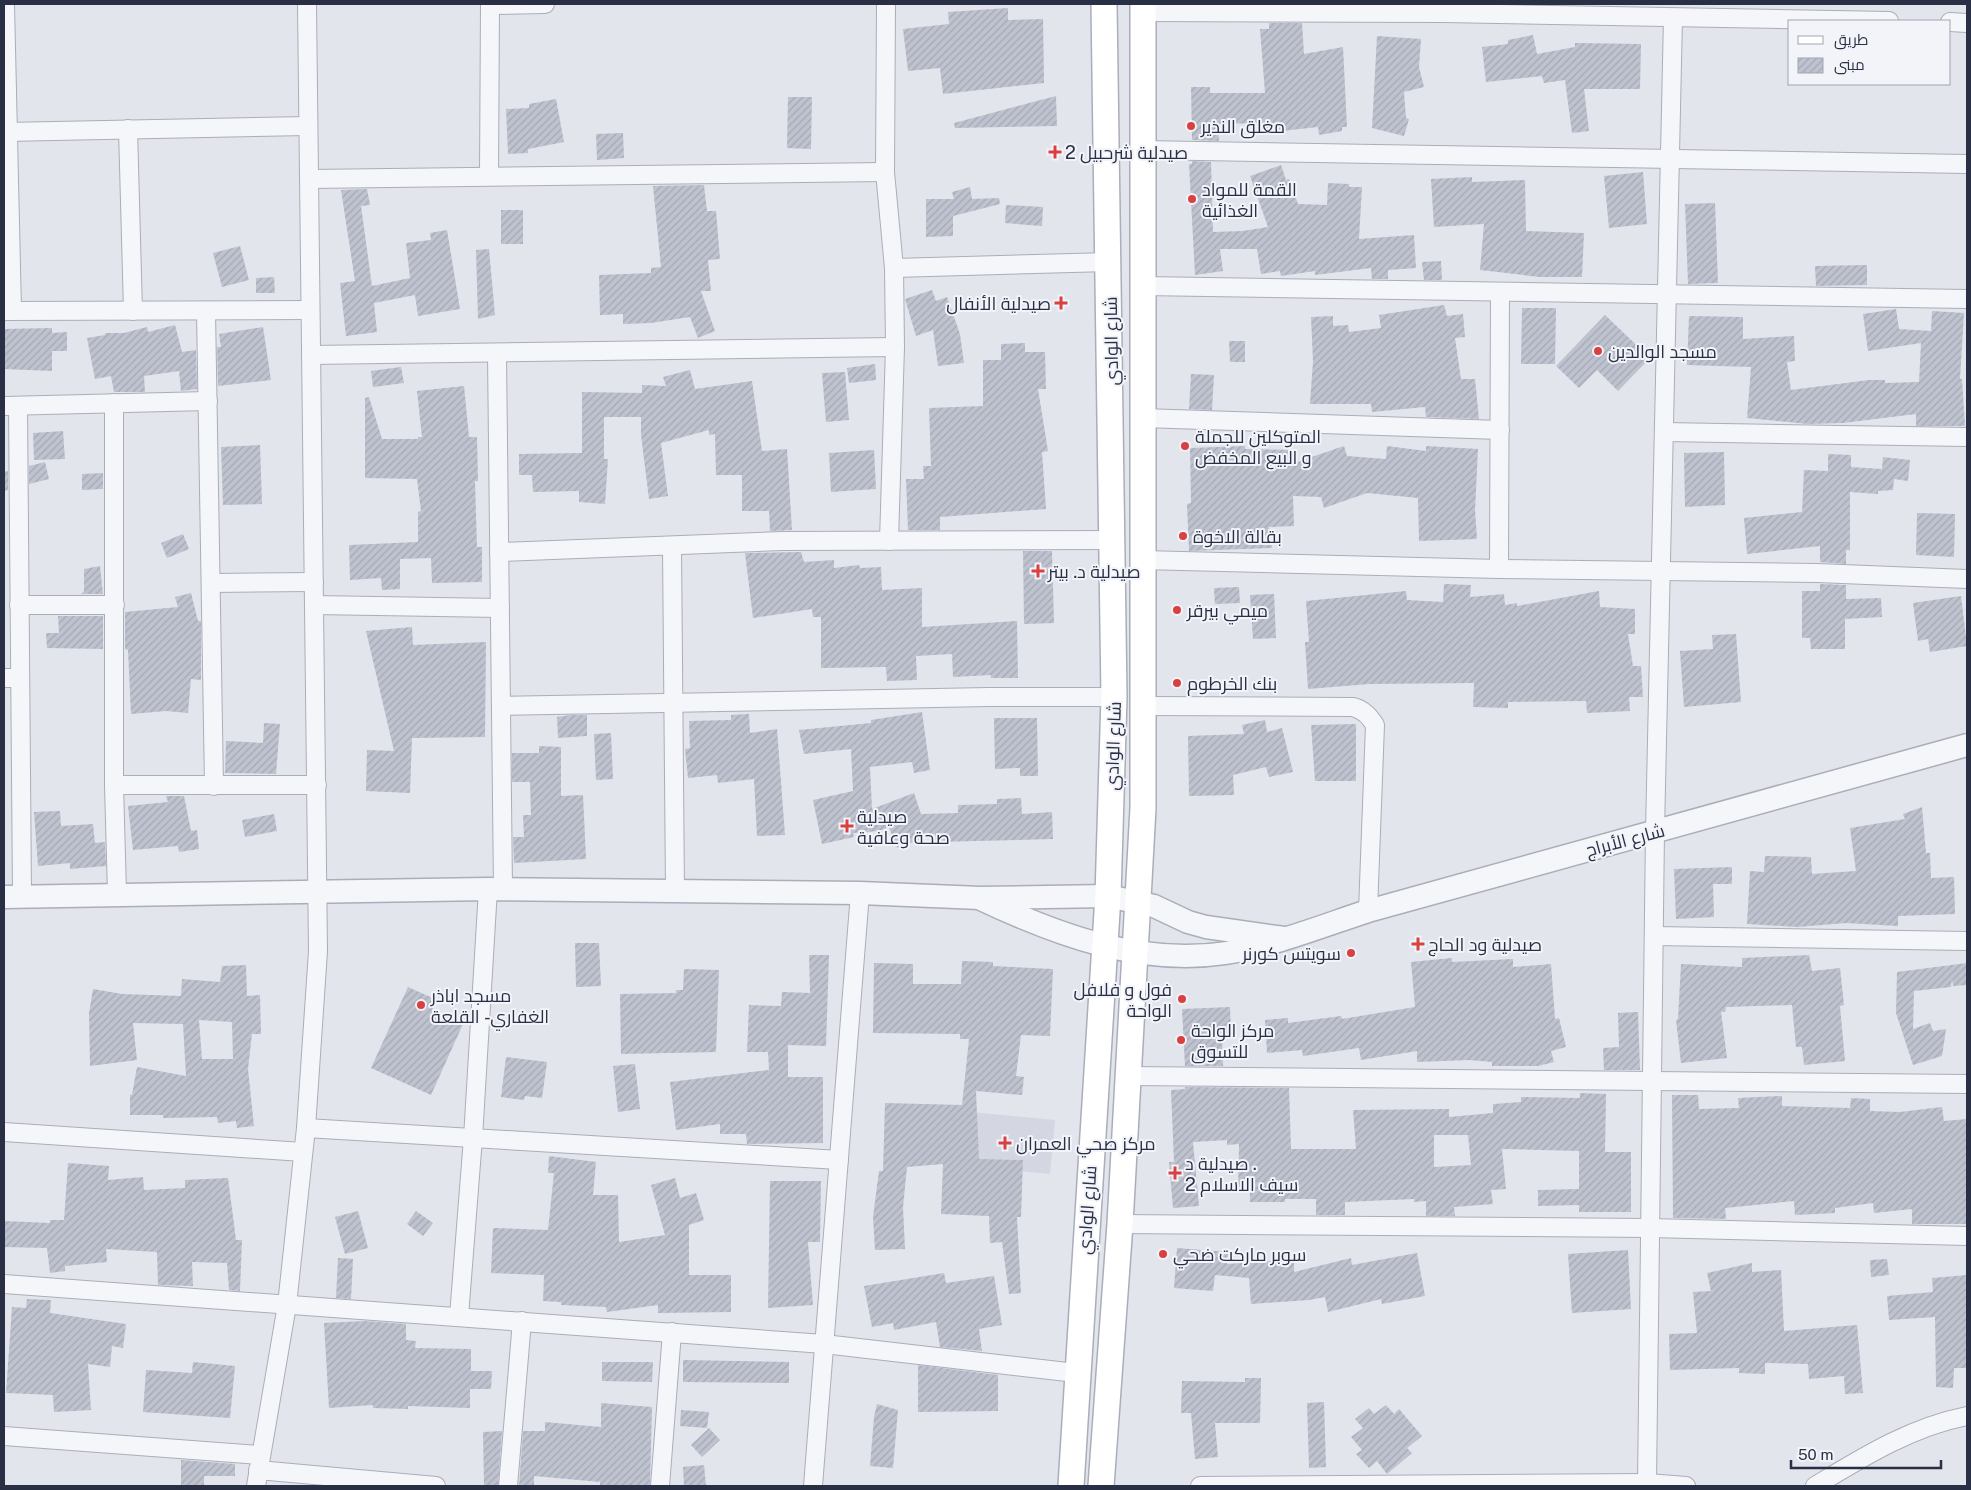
<svg xmlns="http://www.w3.org/2000/svg" width="1971" height="1490" font-family="'Public Sans',Cairo,sans-serif">
<style>
.built{fill:#d4d7e1}
.building{fill:url(#building-hatch);fill-rule:evenodd}
.lines{fill:none;stroke-linecap:round;stroke-linejoin:round}
.minor-casing{stroke:#aaaeba;stroke-width:20}
.tertiary-casing{stroke:#aaaeba;stroke-width:25}
.secondary-casing{stroke:#aaaeba;stroke-width:28}
.minor{stroke:#f5f6f9;stroke-width:18}
.tertiary{stroke:#f5f6f9;stroke-width:22}
.secondary{stroke:#fff;stroke-width:25}
.poi-dot{fill:#d84042;stroke:#f2f4f9;stroke-width:2}
.labels{text-anchor:middle;dominant-baseline:central;stroke-width:4;stroke-linejoin:round;paint-order:stroke}
.poi-label{font-size:18px;fill:#292f45;stroke:#f2f4f9;text-anchor:start}
.street-label{font-size:18px;fill:#292f45;stroke:#f2f4f9}
</style>
<defs>
<pattern id="building-hatch" width="6" height="6" patternUnits="userSpaceOnUse" patternTransform="scale(1.25)"><rect width="6" height="6" fill="#bfc3cf"/><path d="M-1 1l2-2M0 6l6-6M5 7l2-2" fill="none" stroke="#a4a8b3"/></pattern>
</defs>
<rect width="100%" height="100%" fill="#e2e5ec"/>
<path class="built" d="M961 1111 1055 1120 1050 1174 955 1165Z"/>
<g class="building">
<path d="M1008 8V20L1043 19 1044 83 943 94 940 68 908 71 903 29 949 24 948 12Z"/>
<path d="M1269 23H1302L1304 54 1343 47 1347 127H1342V131L1319 135 1318 127 1262 133 1261 123 1218 124 1219 141 1192 140 1191 87H1210V93H1265L1260 29H1269Z"/>
<path d="M1533 35 1537 54 1575 47V43L1641 44 1640 89H1584L1589 131 1572 133 1565 80 1544 83 1542 76 1486 82 1482 47 1508 44V40Z"/>
<path d="M1377 36 1421 39 1419 67 1424 87 1404 92 1406 118 1409 119 1404 136 1372 128Z"/>
<path d="M1056 96 1057 126 955 128 954 123Z"/>
<path d="M788 97H812L811 149 787 148Z"/>
<path d="M556 99 564 142 528 149V153L508 154 506 109 529 108V104Z"/>
<path d="M623 133 624 158 597 160 596 134Z"/>
<path d="M1192 161 1211 162 1213 232 1243 231 1268 227 1250 176 1281 165 1286 180 1289 179 1298 204 1327 205 1328 183 1349 184V187H1362L1359 239 1414 235 1416 268 1388 270V279H1372L1371 268 1315 275V271L1281 276 1280 271 1261 274 1257 249H1220L1223 271 1195 275 1189 164H1192Z"/>
<path d="M1643 172 1647 224 1609 228 1604 176Z"/>
<path d="M1472 177V182L1525 180 1526 231 1584 233 1582 277H1540L1480 270 1484 224 1434 227 1431 179Z"/>
<path d="M704 185 707 211H716L720 259 708 260 711 291H701L715 331 698 338 690 317 651 323 623 324V314L600 315 599 275 651 273V268L661 267 653 186Z"/>
<path d="M970 187 972 199 999 198 1000 204 953 216V236L926 237V199H954L952 192Z"/>
<path d="M367 189 370 205 361 206 372 286 410 278 406 243 431 240 430 233 447 230 460 309 418 316 415 295 374 303 377 332 346 336 340 283 355 281 341 190Z"/>
<path d="M1715 203 1718 283 1688 284 1685 204Z"/>
<path d="M1006 205 1043 207 1042 226 1005 223Z"/>
<rect x="501" y="210" width="22" height="34"/>
<path d="M240 246 249 280 222 287 213 253Z"/>
<path d="M489 249 495 315 478 319 476 250Z"/>
<path d="M1441 261 1442 280H1424L1422 262Z"/>
<path d="M1867 265V285L1816 286 1815 266Z"/>
<path d="M274 277 275 293H256V278Z"/>
<path d="M932 290 936 301 947 297 960 334 964 363 938 366 933 330 916 336 905 299Z"/>
<path d="M1444 305 1447 316 1463 314 1465 337 1455 338 1461 379H1475L1479 419 1426 417 1425 407 1372 412 1371 404H1310L1313 361 1311 317 1333 316V326L1348 325 1349 332 1381 328 1379 315Z"/>
<path d="M1522 308H1556L1555 364H1521Z"/>
<path d="M1896 309 1899 329 1931 331 1932 311 1964 313 1960 379H1962L1965 426H1916V414L1843 423 1808 424 1747 418 1751 367 1687 365 1689 316 1743 317V339L1794 336 1795 361 1787 362 1791 390 1869 380H1885V383L1919 382 1921 343 1868 351 1863 314Z"/>
<path d="M1605 315 1650 358 1618 391 1597 370 1579 388 1556 366Z"/>
<path d="M175 325 182 352 196 350 197 389 181 391 179 371 144 376 145 392H114L111 376 95 379 87 338 105 335V333H124L147 327 148 332Z"/>
<path d="M263 327 271 380 218 386 217 347H221L219 334Z"/>
<path d="M52 328V333L67 332V351H52V371L4 369V329Z"/>
<path d="M1229 341H1245V362H1230Z"/>
<path d="M1025 343V352H1045L1046 389H1038L1048 451 1042 452 1046 509 940 517V530H908L906 479H924L923 466H931L929 408 983 406V360H1001V344Z"/>
<path d="M875 364 876 380 849 383 847 368Z"/>
<path d="M401 367 404 383 373 387 371 371Z"/>
<path d="M690 370 695 389 752 381 762 451 787 449 792 530 770 531 769 511H742V475H716L715 434 709 435V430L661 443 668 496 649 499 641 435V417H604V459H608L605 504 579 502V491L533 492 532 475H519V454L582 453V392L642 393V385L666 386 663 377Z"/>
<path d="M845 372 849 420 826 422 822 373Z"/>
<path d="M1191 374 1214 375 1212 410 1189 409Z"/>
<path d="M464 386 469 437H477L478 481H475L477 547H482V582L432 583 431 558 400 559V589L382 590 381 578 350 580 349 545 418 542V512L421 511 417 479 365 478V398L369 397 382 439H418V437H422L417 391Z"/>
<path d="M63 431 65 459 34 460 33 433Z"/>
<path d="M260 445 262 504 223 505 221 447Z"/>
<path d="M1245 446V449L1297 450V462L1344 446 1347 456 1386 459 1387 446 1426 451V446L1478 449 1475 510 1477 539 1419 541 1418 498 1367 493 1324 508 1321 497 1293 496 1294 526 1269 527 1272 548 1189 551 1187 504 1191 503 1190 448Z"/>
<path d="M874 450 876 489 831 492 829 453Z"/>
<path d="M1724 452 1725 505 1685 507 1684 453Z"/>
<path d="M1828 454 1851 455V467L1882 469 1883 457 1910 460 1908 481 1894 479 1893 490 1878 491V494L1850 492V550H1846V564L1820 562V546L1747 554 1744 518 1802 512 1804 470 1828 471Z"/>
<path d="M45 462 49 479 29 484V466Z"/>
<path d="M8 471V490L4 491V472Z"/>
<path d="M103 473V489L82 490V474Z"/>
<path d="M1917 513 1955 514 1954 557 1916 555Z"/>
<path d="M183 534 189 549 167 558 161 543Z"/>
<path d="M1023 551H1052L1054 623 1024 624Z"/>
<path d="M801 552 804 562 834 560V568L859 565 860 568 881 567 882 590 922 588V627L1017 621 1018 678H991V675L953 677 952 654 916 656 917 680 887 681 886 667 821 668V617H813L812 609 753 618 745 553Z"/>
<path d="M100 566 103 594H81L84 592V569Z"/>
<path d="M1444 584 1471 585 1470 597 1504 594 1505 605 1517 603V606L1599 591 1600 607 1635 609V634H1628L1633 666H1641L1643 697H1629L1630 711 1587 713 1586 701 1508 702V708L1473 707 1474 683 1369 684 1308 689 1305 642H1309L1306 601 1406 591 1407 600 1443 602Z"/>
<path d="M1820 584 1846 585V599L1881 598 1882 617 1845 619V649H1811L1810 638H1802V591H1820Z"/>
<path d="M1239 587 1240 603 1215 604 1214 588Z"/>
<path d="M191 593 198 621H201V680L191 679 188 713 166 711 131 714 128 650 125 649V612L178 607 175 597Z"/>
<path d="M1274 594 1276 638 1253 639 1250 595Z"/>
<path d="M1961 596 1967 646 1930 652 1928 639 1918 641 1913 603Z"/>
<path d="M58 616H103V649L47 648 46 633H59Z"/>
<path d="M412 627 413 645 486 642 485 737 412 738 410 793 366 791 367 750 394 751 366 631Z"/>
<path d="M1736 634 1741 702 1684 707 1680 651 1713 649 1712 635Z"/>
<path d="M922 712 930 770 914 773 912 762 870 767 872 809 914 793 921 814 958 813V805L997 804V799L1021 798 1022 814 1052 812 1053 839 935 842V834L897 848 889 827 879 831 853 833 854 837 822 844 813 800 853 791 851 749 804 754 799 730 871 723V720Z"/>
<path d="M749 714 750 733 777 729 785 835 757 836 754 779 718 783 717 775 688 778 685 749 690 748 689 721 731 720V715Z"/>
<path d="M571 715H587V736L558 738 557 717Z"/>
<path d="M994 718H1037L1038 776H1020V768L995 769Z"/>
<path d="M1265 720 1267 732 1282 728 1293 772 1269 777 1266 767 1233 775 1234 795 1189 796 1188 736 1244 734 1242 725Z"/>
<path d="M264 723 280 724 276 774 225 773 226 741 263 743Z"/>
<path d="M1356 724V781H1315L1311 725Z"/>
<path d="M611 733 613 779 596 780 594 734Z"/>
<path d="M539 746 561 747V796L583 795 586 859 514 863 513 837H524L523 815H531L530 782H512V753H539Z"/>
<path d="M166 796H184L191 831 197 830 199 849 179 852 178 846 133 850 128 806 168 802Z"/>
<path d="M1922 807 1926 853H1930L1931 878 1954 877 1955 914 1898 916V926L1846 923 1798 927 1747 924 1750 871 1764 872 1765 856 1811 857 1812 874 1856 871 1850 828 1905 819 1903 814Z"/>
<path d="M60 811 61 826 93 824 95 843 105 842 106 866 70 869V863L38 866 34 812Z"/>
<path d="M274 814 277 831 245 837 242 820Z"/>
<path d="M1732 867V884H1713L1714 917 1676 919 1674 869Z"/>
<path d="M575 943H599L601 986 576 987Z"/>
<path d="M809 955H829L826 1046 788 1045V1077H823V1143L747 1144 746 1134H720V1124L676 1130 670 1082 769 1070 768 1052H747L749 1005 781 1006 782 992 810 993Z"/>
<path d="M1809 955 1812 971 1840 968 1844 1005 1840 1006 1845 1061 1804 1065 1802 1047H1796L1792 1005 1726 1007 1725 1012H1721L1727 1058 1681 1063 1676 1020 1678 1019 1681 964 1742 967V958Z"/>
<path d="M1452 958V962L1513 959V967L1551 964 1555 1019 1559 1018 1566 1047 1551 1051 1554 1062 1538 1066H1492V1062L1469 1060 1417 1062V1051L1361 1060 1359 1048 1303 1056 1302 1050 1267 1053 1265 1020 1288 1018V1023L1341 1016 1342 1019 1415 1007 1411 962Z"/>
<path d="M962 961 993 962V966L1053 969 1050 1036 1021 1035 1016 1076 1024 1077 1022 1095 976 1091 979 1159 1023 1160 1021 1217H1017L1021 1293 1009 1294 1002 1242 990 1243 989 1216 941 1214 943 1164 907 1167 903 1207 905 1249 875 1250 873 1217 879 1171H883L885 1103 962 1105 969 1039H960V1034L873 1033 874 963 913 964V984H961Z"/>
<path d="M1967 963V985L1953 986 1952 979 1951 987 1914 991 1913 1029 1930 1023 1933 1031 1946 1029 1942 1056 1913 1065 1896 1013 1897 972Z"/>
<path d="M246 965 247 996 260 995 261 1034H252L248 1069 254 1126 237 1128 236 1121 218 1123 217 1117 163 1118V1115H130V1095H132L137 1067 186 1076 183 1024 133 1023 137 1060 90 1066 89 1013 93 989 122 994 181 996 182 979 220 982 222 966ZM199 1020 232 1022 233 1059H202Z"/>
<path d="M684 969 719 970 716 1052 621 1054 620 994 676 993V990H683Z"/>
<path d="M408 987 437 1000 432 1010 463 1024 431 1095 371 1068Z"/>
<path d="M1230 1007 1231 1035H1222L1223 1066H1185L1182 1009Z"/>
<path d="M1638 1012 1640 1070H1604L1603 1048 1619 1047 1618 1013Z"/>
<path d="M506 1057 547 1062 542 1098 525 1096 524 1100 501 1097Z"/>
<path d="M635 1064 640 1109 618 1112 613 1066Z"/>
<path d="M1185 1087 1289 1088 1291 1149H1356L1353 1110 1449 1109V1117L1493 1113V1104L1521 1102V1097L1580 1098V1093L1606 1094 1605 1152H1631V1212H1579V1205L1538 1206V1190L1579 1189V1151L1502 1149 1506 1189 1491 1190 1493 1204 1454 1207 1455 1216H1426V1201L1414 1202V1199L1345 1202V1215H1316V1199H1285V1202H1250V1192H1238L1239 1144 1227 1145V1140L1193 1142 1199 1206 1173 1208 1169 1162H1174L1171 1090 1185 1089ZM1434 1135H1468L1471 1165 1434 1167Z"/>
<path d="M1672 1095H1698L1699 1109 1739 1108 1738 1098 1782 1096V1106L1850 1108 1851 1098 1870 1099V1111L1900 1112 1942 1107 1944 1121 1967 1119V1224H1912V1209L1874 1213 1873 1203 1835 1208V1213L1795 1215 1794 1201 1725 1208 1726 1219 1673 1218Z"/>
<path d="M549 1156 596 1162 593 1195H618L619 1242 665 1235 651 1185 675 1178 680 1198 696 1193 704 1220 689 1225V1275H731V1312L658 1313V1305L607 1312 606 1307 561 1305V1302L543 1301 544 1275 491 1273 493 1228 548 1230 554 1173H548Z"/>
<path d="M68 1163 109 1166 108 1180 143 1177 144 1190 185 1188V1180L228 1178 236 1240H242L240 1291 229 1290 227 1263 192 1262 193 1286 158 1285 157 1252 106 1249 107 1262 65 1266V1271L50 1273 47 1248 4 1247V1221L50 1223V1220H64Z"/>
<path d="M770 1181H821L820 1242H808L813 1305 768 1308Z"/>
<path d="M358 1211 368 1248 345 1254 335 1217Z"/>
<path d="M416 1211 433 1223 423 1236 407 1224Z"/>
<path d="M1177 1248 1228 1252 1227 1264 1294 1259V1272L1351 1258 1352 1265 1417 1253 1425 1296 1382 1304 1381 1299 1328 1312 1325 1297 1309 1300 1251 1304 1249 1278 1215 1275 1213 1291 1174 1288Z"/>
<path d="M1628 1250 1631 1309 1572 1313 1568 1254Z"/>
<path d="M338 1258 353 1259 351 1299 336 1298Z"/>
<path d="M1887 1259 1889 1275 1871 1277 1870 1260Z"/>
<path d="M1752 1263V1272L1781 1270 1784 1331 1857 1325 1863 1393 1845 1394 1844 1376 1809 1379 1808 1364 1765 1363V1374L1739 1373V1368L1670 1370 1669 1334 1697 1333 1693 1292 1711 1291 1707 1273Z"/>
<path d="M944 1273 946 1283 994 1276 1002 1325 979 1329 982 1351 940 1347 936 1322 894 1330 893 1323 872 1327 864 1286Z"/>
<path d="M1967 1275V1368H1954L1953 1388 1936 1387 1935 1317 1889 1320 1887 1296 1933 1292 1932 1278Z"/>
<path d="M27 1299 51 1300 50 1313 126 1324 123 1348 112 1346 110 1367 88 1364 91 1410 54 1412 53 1395 6 1393 12 1307 26 1308Z"/>
<path d="M366 1321 406 1324V1340L416 1341 415 1348 471 1349V1371H492L491 1389H470V1408L408 1406V1409L373 1408V1405L329 1408 324 1323Z"/>
<path d="M683 1360 789 1362V1383L683 1382Z"/>
<path d="M193 1362 235 1366 230 1418 143 1412 146 1370 192 1373Z"/>
<path d="M602 1362H653L652 1382 602 1381Z"/>
<path d="M918 1365 998 1375V1411L918 1412Z"/>
<path d="M1245 1378H1261L1260 1423H1215L1218 1457 1195 1459 1191 1413H1181L1182 1381 1245 1382Z"/>
<path d="M1324 1402 1326 1467 1309 1468 1307 1403Z"/>
<path d="M601 1403 652 1407 650 1486H600V1482L534 1476V1486H519L523 1431H545V1422L601 1427Z"/>
<path d="M877 1404 898 1410 893 1468 870 1466 874 1417Z"/>
<path d="M1386 1405 1394 1414 1399 1409 1422 1436 1407 1448 1412 1453 1387 1474 1377 1461 1369 1468 1356 1454 1362 1450 1351 1437 1363 1428 1355 1419 1369 1408 1374 1414Z"/>
<path d="M681 1410 709 1412 707 1428 680 1426Z"/>
<path d="M709 1428 720 1440 702 1457 691 1445Z"/>
<path d="M502 1431 498 1486H484L483 1432Z"/>
<path d="M181 1460 235 1464V1476H204V1486H181Z"/>
<path d="M704 1465 706 1486H684L683 1467Z"/>
</g>
<g class="lines">
<g class="minor-casing">
<g id="minor">
<path d="M5 4 12 311"/>
<path d="M886 4 885 172 894 268 895 347 889 541"/>
<path d="M490 5 545 4"/>
<path d="M1143 12 1443 13 1889 21"/>
<path d="M1950 22 1967 23"/>
<path d="M128 129 133 311"/>
<path d="M4 132 308 126"/>
<path d="M1142 150 1967 164"/>
<path d="M489 176 490 4"/>
<path d="M309 179 885 172"/>
<path d="M894 268 1109 262"/>
<path d="M1142 286 1967 299"/>
<path d="M4 311 310 310"/>
<path d="M206 311 214 786"/>
<path d="M497 354 503 889"/>
<path d="M311 355 895 347"/>
<path d="M114 403V785L117 893"/>
<path d="M4 406 208 401"/>
<path d="M18 406 22 896"/>
<path d="M1142 418 1500 430"/>
<path d="M1664 432 1967 437"/>
<path d="M672 547 675 891"/>
<path d="M499 552 782 541 1114 540"/>
<path d="M1142 560 1499 569 1817 573 1967 579"/>
<path d="M1499 569 1500 292"/>
<path d="M211 583 314 582"/>
<path d="M19 605H115"/>
<path d="M314 605 500 608"/>
<path d="M4 678H20"/>
<path d="M501 706 989 697H1114"/>
<path d="M1144 706 1353 707C1364 710 1369 716 1375 725L1368 911"/>
<path d="M114 785H317"/>
<path d="M1654 936 1967 941"/>
<path d="M1128 1076 1967 1084"/>
<path d="M306 1128 839 1160"/>
<path d="M4 1132 303 1152"/>
<path d="M1120 1224 1650 1228 1967 1236"/>
<path d="M4 1284 824 1344 1076 1373"/>
<path d="M459 1316 473 1138 488 889"/>
<path d="M4 1436 260 1455"/>
<path d="M258 1470 436 1486"/>
<path d="M1647 1483 1655 831 1673 18"/>
<path d="M256 1486 287 1305 306 1128 318 951 307 4"/>
<path d="M508 1486 522 1321"/>
<path d="M660 1486 672 1332"/>
<path d="M813 1486 860 893"/>
<path d="M1200 1486 1647 1483 1686 1486"/>
<path d="M1815 1486C1863 1457 1911 1427 1967 1416"/>
</g>
</g>
<g class="tertiary-casing">
<g id="tertiary">
<path d="M4 897 488 889 860 893 980 898 1108 896 1154 906 1188 922 1206 927 1284 938"/>
<path d="M981 899C1057 935 1141 966 1226 953 1275 945 1322 926 1368 911L1967 745"/>
</g>
</g>
<g class="secondary-casing">
<g id="secondary">
<path d="M1071 1486 1108 896 1114 697 1104 4"/>
<path d="M1101 1486 1120 1224 1143 808V4"/>
</g>
</g>
<use href="#minor" class="minor"/>
<use href="#tertiary" class="tertiary"/>
<use href="#secondary" class="secondary"/>
</g>
<g class="poi-dot">
<circle cx="1191" cy="126" r="5"/>
<path d="M1052.5 144.5h5v5h5v5h-5v5h-5v-5h-5v-5h5z"/>
<circle cx="1192" cy="199" r="5"/>
<path d="M1058.5 295.5h5v5h5v5h-5v5h-5v-5h-5v-5h5z"/>
<circle cx="1598" cy="351" r="5"/>
<circle cx="1185" cy="446" r="5"/>
<circle cx="1183" cy="536" r="5"/>
<path d="M1035.5 563.5h5v5h5v5h-5v5h-5v-5h-5v-5h5z"/>
<circle cx="1177" cy="610" r="5"/>
<circle cx="1177" cy="683" r="5"/>
<path d="M844.5 818.5h5v5h5v5h-5v5h-5v-5h-5v-5h5z"/>
<path d="M1415.5 936.5h5v5h5v5h-5v5h-5v-5h-5v-5h5z"/>
<circle cx="1351" cy="953" r="5"/>
<circle cx="1182" cy="999" r="5"/>
<circle cx="421" cy="1005" r="5"/>
<circle cx="1181" cy="1040" r="5"/>
<path d="M1002.5 1135.5h5v5h5v5h-5v5h-5v-5h-5v-5h5z"/>
<path d="M1172.5 1165.5h5v5h5v5h-5v5h-5v-5h-5v-5h5z"/>
<circle cx="1163" cy="1254" r="5"/>
</g>
<g class="labels">
<g class="poi-label">
<text x="1201" y="126">مغلق النذير</text>
<text x="1065" y="152">صيدلية شرحبيل 2</text>
<text x="1202" y="189">القمة للمواد<tspan x="1202" dy="21">الغذائية</tspan></text>
<text x="1051" y="303" text-anchor="end">صيدلية الأنفال</text>
<text x="1608" y="351">مسجد الوالدين</text>
<text x="1195" y="436">المتوكلين للجملة<tspan x="1195" dy="21">و البيع المخفض</tspan></text>
<text x="1193" y="536">بقالة الاخوة</text>
<text x="1048" y="571">صيدلية د. بيتر</text>
<text x="1187" y="610">ميمي بيرقر</text>
<text x="1187" y="683">بنك الخرطوم</text>
<text x="857" y="816">صيدلية<tspan x="857" dy="21">صحة وعافية</tspan></text>
<text x="1428" y="944">صيدلية ود الحاج</text>
<text x="1341" y="953" text-anchor="end">سويتس كورنر</text>
<text x="1172" y="989" text-anchor="end">فول و فلافل<tspan x="1172" dy="21">الواحة</tspan></text>
<text x="431" y="995">مسجد اباذر<tspan x="431" dy="21">الغفاري - القلعة</tspan></text>
<text x="1191" y="1030">مركز الواحة<tspan x="1191" dy="21">للتسوق</tspan></text>
<text x="1016" y="1143">مركز صحي العمران</text>
<text x="1185" y="1163">صيدلية د .<tspan x="1185" dy="21">سيف الاسلام 2</tspan></text>
<text x="1173" y="1254">سوبر ماركت ضحي</text>
</g>
<g class="street-label">
<text transform="translate(1111 341) rotate(-91)">شارع الوادي</text>
<text transform="translate(1113 746) rotate(-88)">شارع الوادي</text>
<text transform="translate(1625 840) rotate(-15)">شارع الأبراج</text>
<text transform="translate(1087 1210) rotate(-86)">شارع الوادي</text>
</g>
</g>
<rect width="1971" height="1490" fill="none" stroke="#292f45" stroke-width="10"/>
<rect x="1788" y="20" width="162" height="65" fill="#f2f4f9" stroke="#a2a5b1"/>
<rect x="1798" y="36" width="25" height="8" fill="#ffffff" stroke="#a2a5b1"/>
<text x="1834" y="45" font-size="15" fill="#292f45">طريق</text>
<rect x="1798" y="58" width="25" height="15" fill="url(#building-hatch)" stroke="#a2a5b1"/>
<text x="1834" y="70" font-size="15" fill="#292f45">مبنى</text>
<path d="M1791 1460v8h150v-8" fill="none" stroke="#292f45" stroke-width="2.5"/>
<text x="1798" y="1460" font-size="15" fill="#292f45" stroke="#f2f4f9" stroke-width="4" paint-order="stroke">50 m</text>
</svg>
